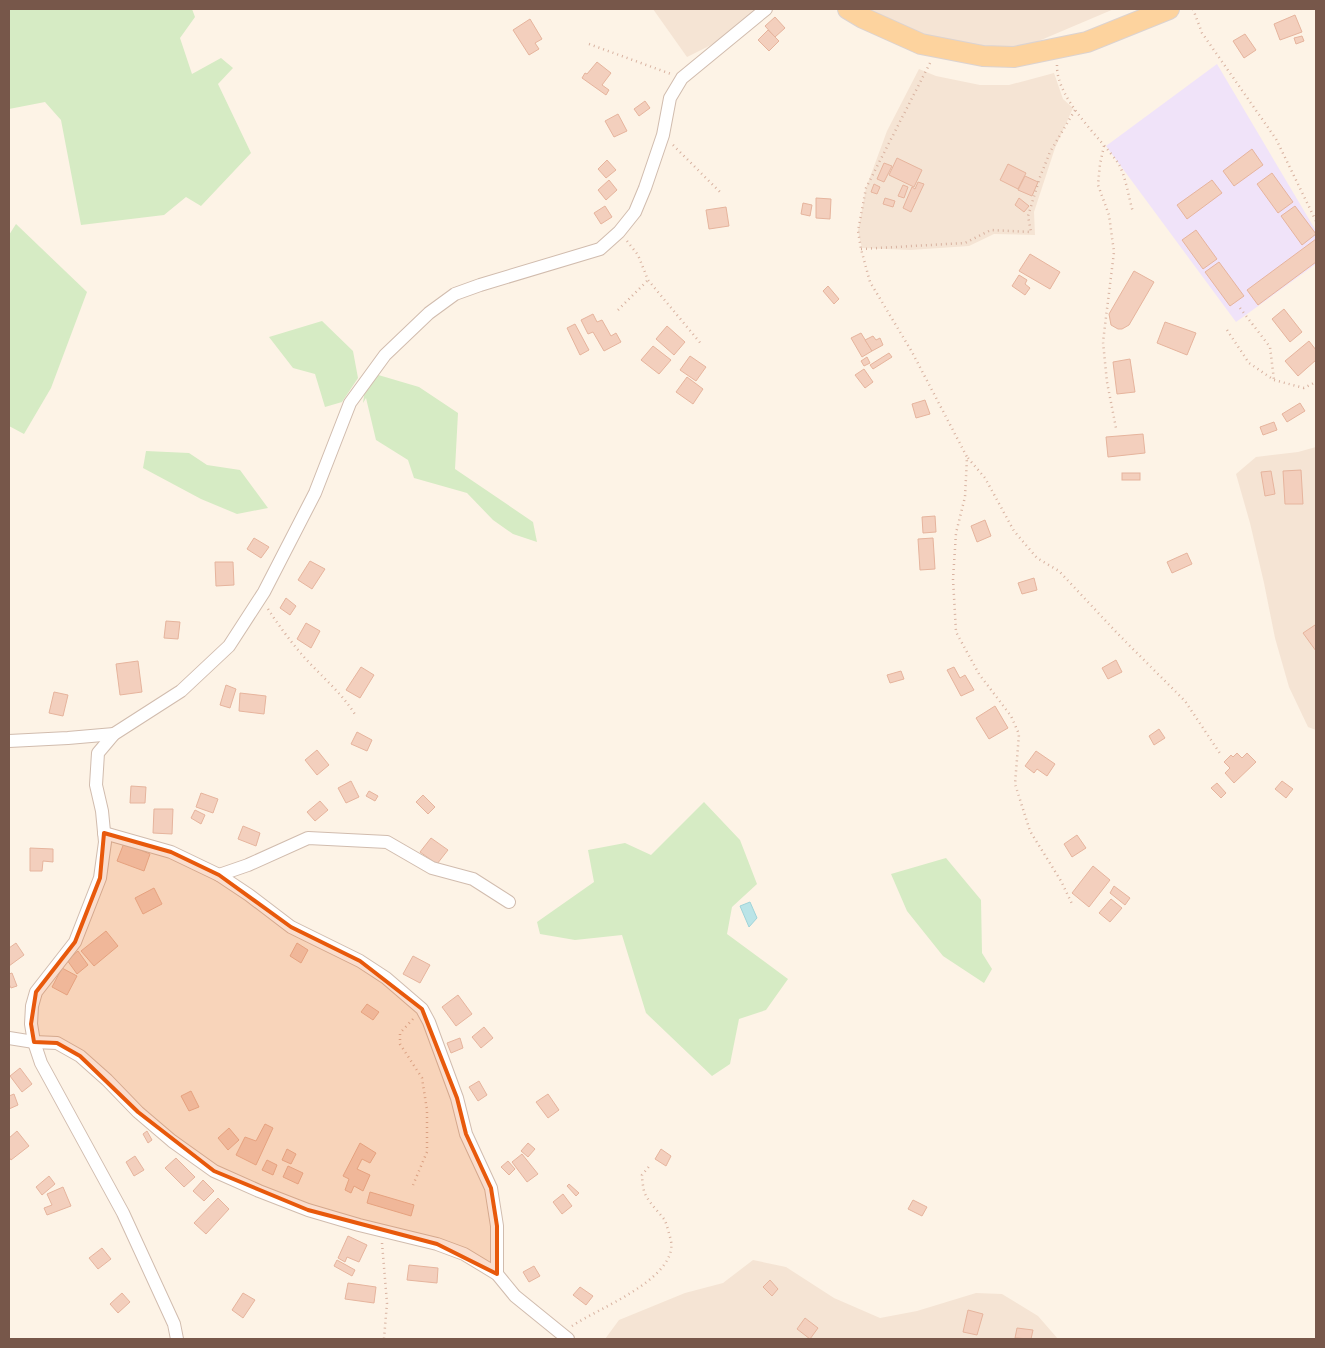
<svg xmlns="http://www.w3.org/2000/svg" width="1325" height="1348" font-family="'Archivo Narrow',sans-serif">
<style>
.residential{fill:#f5e4d4}
.education{fill:#f0e3f9}
.green{fill:#d6ebc4}
.water{fill:#bae4e7;stroke:#a0d4d9}
.building{fill:#f3cfbd;stroke:#e6b49d}
.lines{fill:none;stroke-linecap:round;stroke-linejoin:round}
.minor-casing{stroke:#d1bcae;stroke-width:14}
.primary-casing{stroke:#dcd3d0;stroke-width:22}
.path{stroke:#d8b2a0;stroke-width:2.5;stroke-dasharray:1 4;stroke-linecap:butt}
.minor{stroke:#fff;stroke-width:12}
.primary{stroke:#fdd39e;stroke-width:20}
.marked{fill:#e8590c;fill-opacity:0.2;stroke:#e8590c;stroke-width:4;stroke-linejoin:round}
</style>
<rect width="100%" height="100%" fill="#fdf3e6"/>
<g class="residential">
<path d="M653 9H758L715 43 687 57Z"/>
<path d="M849 9H1114L1041 40 1008 52 939 46Z"/>
<path d="M919 69 936 76 980 85H1009L1054 73 1063 99 1073 108 1055 148 1034 212 1035 235 994 234 969 246 910 250 862 248 858 231 866 188 887 131Z"/>
<path d="M1316 447V730L1308 727 1289 687 1275 638 1264 583 1250 523 1236 474 1256 457 1298 452Z"/>
<path d="M753 1260 786 1267 834 1298 880 1318 917 1311 976 1293 1002 1294 1038 1316 1058 1339H605L619 1320 685 1293 723 1283Z"/>
</g>
<path class="education" d="M1217 64 1316 231V264L1236 322 1106 146Z"/>
<g class="green">
<path d="M9 9H192L195 17 180 38 192 74 221 58 233 68 218 84 251 153 201 206 186 197 164 215 81 225 61 120 45 102 9 109Z"/>
<path d="M16 224 87 292 51 388 24 434 9 426V235Z"/>
<path d="M322 321 353 351 358 378 342 402 325 407 315 374 293 368 269 337Z"/>
<path d="M375 374 419 387 458 413 455 469 533 522 537 542 513 534 493 520 467 493 414 478 408 460 376 440 366 398 363 403 365 389Z"/>
<path d="M146 451 189 453 207 465 240 470 268 508 237 514 201 499 143 468Z"/>
<path d="M704 802 740 840 757 884 732 907 727 934 788 979 766 1010 739 1019 730 1064 712 1076 646 1013 622 935 575 940 540 934 537 922 594 882 588 850 625 843 651 855Z"/>
<path d="M946 858 981 900 982 953 992 969 984 983 943 956 907 911 891 874Z"/>
</g>
<path class="water" d="M750 902 757 918 749 927 740 906Z"/>
<g class="building">
<path d="M1295 15 1302 32 1280 40 1274 24Z"/>
<path d="M775 17 785 28 775 37 765 26Z"/>
<path d="M530 19 542 39 535 43 539 49 529 55 513 30Z"/>
<path d="M768 30 779 41 769 51 758 40Z"/>
<path d="M1245 34 1256 50 1244 58 1233 41Z"/>
<path d="M1302 36 1304 41 1296 44 1294 38Z"/>
<path d="M597 62 611 73 602 85 609 90 606 95 582 78 585 73 587 74Z"/>
<path d="M645 101 650 108 639 116 634 109Z"/>
<path d="M618 114 627 131 614 137 605 121Z"/>
<path d="M1252 149 1263 165 1234 186 1223 171Z"/>
<path d="M897 158 922 170 914 187 889 175Z"/>
<path d="M607 160 616 170 606 178 598 169Z"/>
<path d="M884 163 892 166 884 182 877 179Z"/>
<path d="M1008 164 1026 173 1018 189 1000 180Z"/>
<path d="M1272 173 1293 202 1278 213 1257 184Z"/>
<path d="M1025 176 1038 182 1032 196 1018 190Z"/>
<path d="M609 180 617 190 606 200 598 190Z"/>
<path d="M1212 180 1222 193 1187 219 1177 205Z"/>
<path d="M918 182 924 184 911 212 903 208 912 187 915 189Z"/>
<path d="M874 184 880 187 877 194 871 192Z"/>
<path d="M903 185 908 187 904 198 898 196Z"/>
<path d="M816 198 831 199 830 219 816 218Z"/>
<path d="M885 198 895 201 893 207 883 204Z"/>
<path d="M1019 198 1029 206 1024 212 1015 205Z"/>
<path d="M803 203 812 205 810 216 801 214Z"/>
<path d="M605 206 612 217 601 224 594 213Z"/>
<path d="M1295 206 1316 234 1302 245 1281 216Z"/>
<path d="M726 207 729 226 709 229 706 210Z"/>
<path d="M1196 230 1217 259 1203 269 1182 240Z"/>
<path d="M1316 239V262L1258 305 1247 290Z"/>
<path d="M1030 254 1060 272 1050 289 1019 271Z"/>
<path d="M1219 262 1244 296 1230 306 1205 272Z"/>
<path d="M1134 271 1154 282 1129 325 1122 329H1118L1111 325 1109 314Z"/>
<path d="M1019 275 1027 280 1025 284 1030 288 1025 295 1012 286Z"/>
<path d="M828 286 839 299 834 304 823 291Z"/>
<path d="M1284 309 1302 332 1290 342 1272 319Z"/>
<path d="M593 314 597 322 602 320 611 336 616 333 621 342 604 351 593 332 588 334 581 320Z"/>
<path d="M1165 322 1196 333 1187 355 1157 343Z"/>
<path d="M575 324 589 350 580 355 567 328Z"/>
<path d="M667 326 685 342 674 355 656 339Z"/>
<path d="M861 333 872 351 862 357 851 338Z"/>
<path d="M873 336 876 340 880 338 883 345 872 351 865 340Z"/>
<path d="M1309 341 1316 350V360L1298 376 1285 361Z"/>
<path d="M653 346 671 360 659 374 641 360Z"/>
<path d="M889 353 892 357 873 369 870 365Z"/>
<path d="M690 356 706 367 696 381 680 370Z"/>
<path d="M867 357 870 363 864 366 861 361Z"/>
<path d="M1130 359 1135 392 1117 394 1113 362Z"/>
<path d="M864 369 873 382 865 388 855 375Z"/>
<path d="M687 377 703 389 693 404 676 392Z"/>
<path d="M925 400 930 414 916 418 912 404Z"/>
<path d="M1300 403 1305 411 1287 422 1282 414Z"/>
<path d="M1274 422 1277 430 1263 435 1260 427Z"/>
<path d="M1143 434 1145 453 1108 457 1106 437Z"/>
<path d="M1301 470 1303 504H1285L1283 471Z"/>
<path d="M1271 471 1275 494 1265 496 1261 472Z"/>
<rect x="1122" y="473" width="18" height="7"/>
<path d="M935 516 936 532 923 533 922 517Z"/>
<path d="M985 520 991 536 977 542 971 526Z"/>
<path d="M254 538 269 547 261 558 247 549Z"/>
<path d="M933 538 935 569 920 570 918 539Z"/>
<path d="M1187 553 1192 564 1172 573 1167 562Z"/>
<path d="M310 561 325 569 312 589 298 580Z"/>
<path d="M215 562H233L234 585 216 586Z"/>
<path d="M1034 578 1037 590 1022 594 1018 583Z"/>
<path d="M286 598 296 606 290 615 280 608Z"/>
<path d="M166 621 180 622 178 639 164 638Z"/>
<path d="M306 623 320 631 311 648 297 639Z"/>
<path d="M1315 625 1316 627V651L1303 633Z"/>
<path d="M1116 660 1122 672 1108 679 1102 668Z"/>
<path d="M138 661 142 692 120 695 116 664Z"/>
<path d="M361 667 374 675 360 698 346 690Z"/>
<path d="M954 667 960 678 965 675 974 690 961 696 947 670Z"/>
<path d="M901 671 904 679 890 683 887 675Z"/>
<path d="M226 685 236 689 230 708 220 705Z"/>
<path d="M54 692 68 695 63 716 49 713Z"/>
<path d="M240 693 266 696 264 714 239 711Z"/>
<path d="M995 706 1008 728 989 739 976 718Z"/>
<path d="M1159 729 1165 738 1154 745 1149 736Z"/>
<path d="M357 732 372 740 367 751 351 744Z"/>
<path d="M317 750 329 765 317 775 305 760Z"/>
<path d="M1036 751 1055 764 1047 776 1037 769 1034 773 1025 766Z"/>
<path d="M1237 753 1242 758 1247 753 1256 762 1234 783 1225 773 1230 768 1224 762 1231 755 1233 757Z"/>
<path d="M351 781 359 797 346 803 338 788Z"/>
<path d="M1282 781 1293 789 1286 798 1275 789Z"/>
<path d="M1217 783 1226 793 1221 798 1211 788Z"/>
<path d="M131 786 146 787 145 803H130Z"/>
<path d="M369 791 378 796 375 801 366 796Z"/>
<path d="M201 793 218 799 213 813 196 807Z"/>
<path d="M423 795 435 807 428 814 416 802Z"/>
<path d="M320 801 328 810 315 821 307 812Z"/>
<path d="M154 809H173L172 834 153 833Z"/>
<path d="M195 810 205 815 201 824 191 818Z"/>
<path d="M243 826 260 833 256 846 238 839Z"/>
<path d="M1077 835 1086 848 1072 857 1064 844Z"/>
<path d="M431 838 448 850 437 864 420 852Z"/>
<path d="M124 843 150 854 144 871 117 861Z"/>
<path d="M30 848 53 849V862L43 861 42 871H30Z"/>
<path d="M1093 866 1110 880 1089 907 1072 893Z"/>
<path d="M1114 886 1130 898 1125 905 1110 893Z"/>
<path d="M154 888 162 904 143 914 135 898Z"/>
<path d="M1111 899 1122 908 1110 922 1099 913Z"/>
<path d="M106 931 118 946 94 966 81 951Z"/>
<path d="M16 943 24 955 9 966V948Z"/>
<path d="M297 943 308 950 301 963 290 956Z"/>
<path d="M78 951 88 965 77 974 67 960Z"/>
<path d="M413 956 430 965 420 983 403 974Z"/>
<path d="M62 968 77 976 67 995 52 987Z"/>
<path d="M12 973 17 986 11 988 9 984V974Z"/>
<path d="M458 995 472 1014 456 1026 442 1007Z"/>
<path d="M367 1004 379 1012 373 1020 361 1012Z"/>
<path d="M484 1027 493 1038 481 1048 472 1037Z"/>
<path d="M460 1038 463 1048 451 1053 447 1043Z"/>
<path d="M20 1068 32 1084 22 1092 10 1076Z"/>
<path d="M479 1081 487 1095 478 1101 469 1087Z"/>
<path d="M191 1091 199 1107 189 1111 181 1096Z"/>
<path d="M14 1094 18 1105 9 1109V1096Z"/>
<path d="M548 1094 559 1110 548 1118 536 1102Z"/>
<path d="M265 1124 273 1128 256 1165 236 1155 245 1137 256 1141Z"/>
<path d="M229 1128 239 1140 228 1150 218 1138Z"/>
<path d="M17 1131 29 1146 11 1160 9 1157V1138Z"/>
<path d="M147 1131 152 1140 148 1143 143 1134Z"/>
<path d="M360 1143 376 1153 370 1163 362 1159 357 1169 370 1175 363 1191 354 1186 351 1193 345 1190 349 1179 343 1176Z"/>
<path d="M528 1143 535 1149 528 1157 521 1151Z"/>
<path d="M287 1149 296 1154 291 1164 282 1160Z"/>
<path d="M661 1149 671 1156 666 1166 655 1159Z"/>
<path d="M522 1154 538 1174 527 1182 512 1162Z"/>
<path d="M135 1156 144 1170 134 1176 126 1162Z"/>
<path d="M176 1158 195 1177 184 1187 165 1168Z"/>
<path d="M267 1160 277 1165 273 1175 262 1170Z"/>
<path d="M508 1161 515 1169 509 1175 501 1167Z"/>
<path d="M288 1166 303 1173 298 1184 283 1177Z"/>
<path d="M49 1176 55 1184 42 1195 36 1187Z"/>
<path d="M203 1180 214 1191 204 1201 193 1191Z"/>
<path d="M569 1184 579 1193 576 1196 567 1186Z"/>
<path d="M63 1187 71 1206 47 1215 44 1208 52 1205 47 1194Z"/>
<path d="M370 1192 414 1205 411 1216 367 1203Z"/>
<path d="M563 1194 572 1206 562 1214 553 1202Z"/>
<path d="M218 1198 229 1209 206 1234 194 1223Z"/>
<path d="M913 1200 927 1207 922 1216 908 1209Z"/>
<path d="M348 1236 367 1245 359 1262 347 1257 345 1262 338 1258Z"/>
<path d="M102 1248 111 1259 98 1269 89 1258Z"/>
<path d="M337 1260 355 1270 352 1276 334 1266Z"/>
<path d="M409 1265 438 1268 437 1283 407 1280Z"/>
<path d="M534 1266 540 1276 529 1282 523 1272Z"/>
<path d="M770 1280 778 1289 772 1296 763 1287Z"/>
<path d="M348 1283 376 1287 374 1303 345 1299Z"/>
<path d="M580 1287 593 1296 586 1305 573 1295Z"/>
<path d="M122 1293 130 1302 118 1313 110 1304Z"/>
<path d="M243 1293 255 1300 243 1318 232 1310Z"/>
<path d="M968 1310 983 1314 977 1335 963 1332Z"/>
<path d="M805 1318 818 1328 810 1339 797 1329Z"/>
<path d="M1017 1328 1033 1330 1031 1339 1015 1338Z"/>
</g>
<g class="lines">
<g class="minor-casing">
<g id="minor">
<path d="M9 741 68 738 114 734"/>
<path d="M104 833 171 852 219 875 249 895 291 927 360 961 386 978 422 1009 429 1022 457 1098 466 1134 491 1188 497 1226V1274"/>
<path d="M219 875 248 865 308 838 387 842 432 868 473 879 509 902"/>
<path d="M9 1038 34 1042 57 1043 80 1056 107 1080 138 1112 172 1141 214 1171 259 1191 308 1210 359 1225 437 1244 464 1254 497 1274 515 1296 568 1339"/>
<path d="M177 1339 174 1324 123 1213 41 1063 34 1042 31 1024 32 1006 36 992 75 942 100 878 105 842 102 811 96 785 98 753 114 734 181 691 229 646 264 592 315 493 350 403 385 355 429 313 455 294 480 285 600 249 619 232 635 212 645 188 663 135 670 98 682 78 766 9"/>
</g>
</g>
<g class="primary-casing">
<path id="primary" d="M848 9 863 18 921 44 983 56 1014 57 1087 42 1169 9"/>
</g>
<g class="path">
<path d="M1193 9 1202 33 1276 139 1316 221"/>
<path d="M589 44 671 74"/>
<path d="M930 63 866 188 858 231 861 249 870 282 912 352 967 457 965 497 956 533 953 579 956 632 979 674 1011 716 1019 734 1015 784 1030 831 1061 881 1072 904"/>
<path d="M1057 65C1056 99 1100 137 1118 163 1125 173 1129 199 1133 212"/>
<path d="M673 145 720 192"/>
<path d="M1104 146 1100 164 1098 185 1109 215 1114 252 1103 342 1107 382 1116 428"/>
<path d="M627 241 638 255 648 280 702 345"/>
<path d="M861 249 965 243 991 230 1031 232 1028 216 1040 177 1050 152 1075 110"/>
<path d="M1240 308 1270 347 1274 380"/>
<path d="M618 310 648 280"/>
<path d="M1227 330 1249 363 1274 380 1304 388 1316 382"/>
<path d="M968 458 985 478 1014 531 1037 558 1059 571 1118 634 1185 701 1221 755"/>
<path d="M268 609C279 626 291 642 304 657 322 677 342 693 356 716"/>
<path d="M413 1019 400 1033V1044L422 1078 427 1110V1152L413 1185"/>
<path d="M382 1243 387 1303 384 1339"/>
<path d="M572 1326C598 1308 683 1277 670 1237 668 1231 667 1224 664 1219 657 1210 648 1202 644 1191 643 1186 642 1180 642 1175L651 1164"/>
</g>
<use href="#minor" class="minor"/>
<use href="#primary" class="primary"/>
</g>
<path class="marked" d="M104 833 171 852 219 875 291 927 360 961 422 1009 457 1098 466 1134 491 1188 497 1226V1274L437 1244 308 1210 214 1171 138 1112 80 1056 57 1043 34 1042 31 1024 36 992 75 942 100 878Z"/>
<rect width="1325" height="1348" fill="none" stroke="#77574a" stroke-width="20"/>
</svg>
